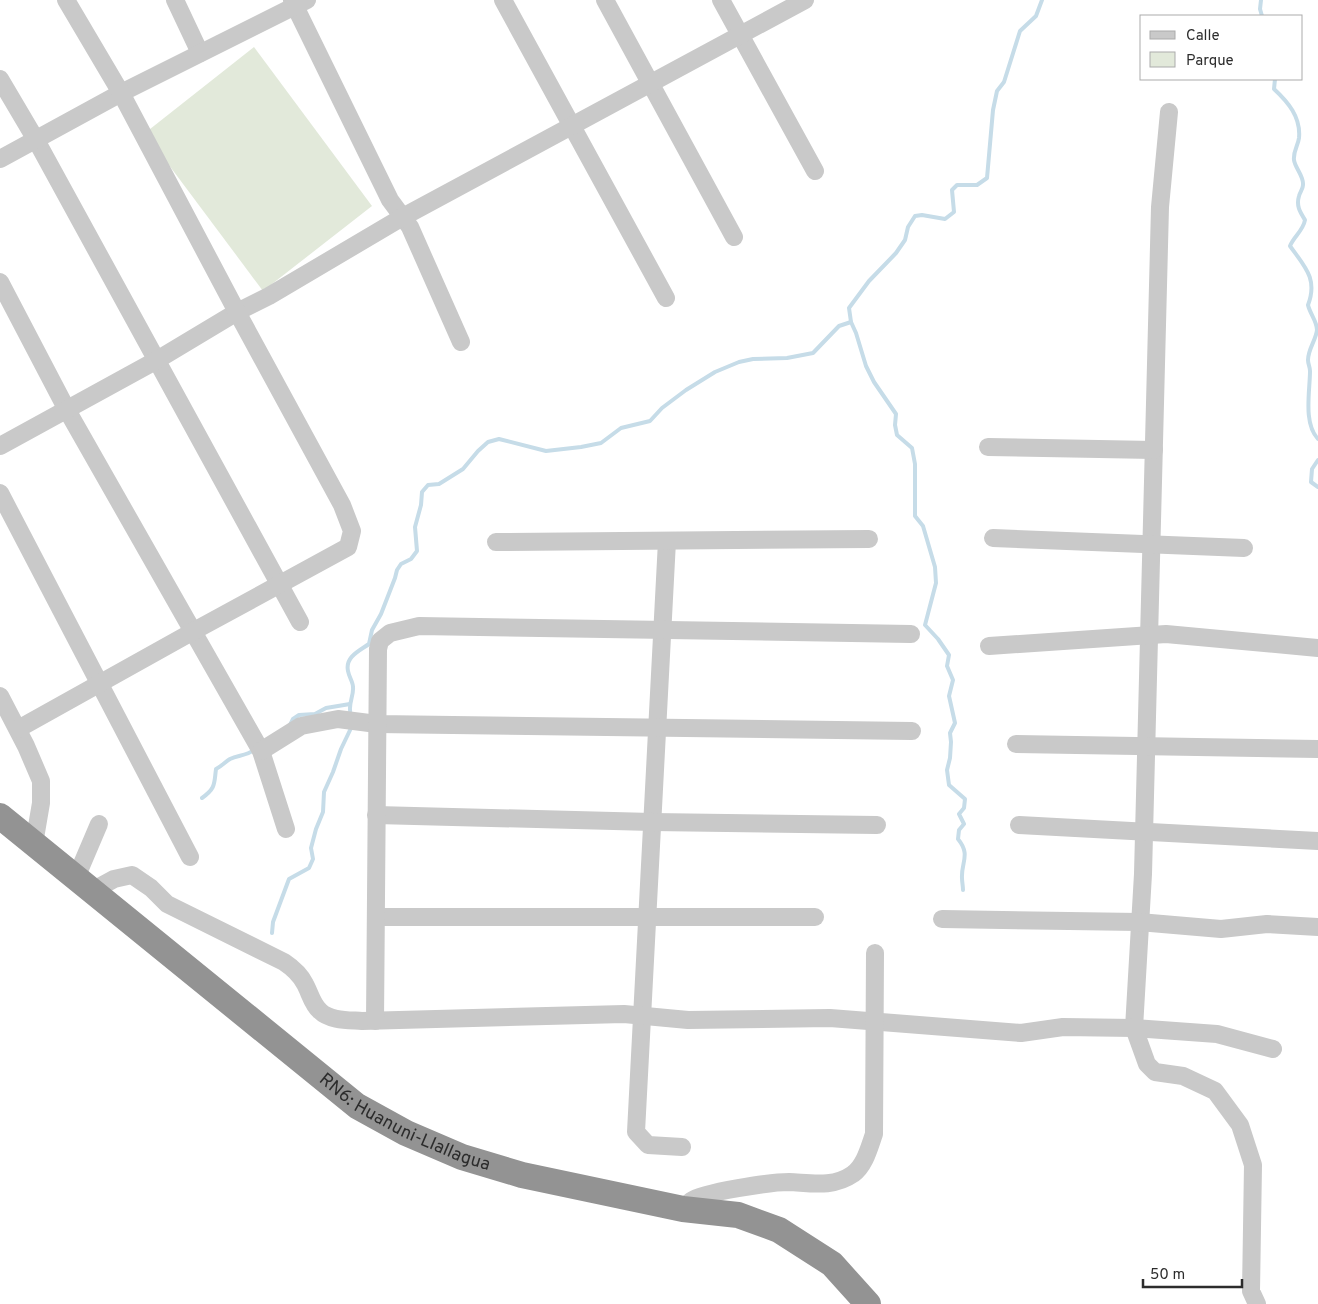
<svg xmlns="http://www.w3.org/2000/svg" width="1318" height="1304" font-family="Overpass,sans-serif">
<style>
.park{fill:#e2e9da}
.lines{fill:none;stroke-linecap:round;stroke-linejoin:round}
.stream{stroke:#c6dce8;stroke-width:4}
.minor{stroke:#c9c9c9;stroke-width:18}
.highway{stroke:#939393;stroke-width:26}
.labels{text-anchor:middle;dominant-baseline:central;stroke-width:5;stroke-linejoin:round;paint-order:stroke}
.street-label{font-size:18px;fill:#2c2c2c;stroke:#fff}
</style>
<rect width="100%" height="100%" fill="#fff"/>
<path class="park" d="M254 47 372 206 263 291 145 133Z"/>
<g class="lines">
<g class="stream">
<path d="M1261 0 1260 9 1262 16"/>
<path d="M1275 79 1274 89C1288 102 1301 117 1299 138 1298 146 1293 151 1294 160 1295 168 1304 176 1303 185 1303 189 1300 192 1299 196 1296 206 1300 212 1305 220 1303 231 1294 236 1290 246 1305 267 1318 279 1308 305 1310 314 1317 321 1317 330 1316 340 1308 349 1308 360 1308 364 1310 367 1310 371 1310 391 1303 423 1318 439"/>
<path d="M1318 460 1312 469 1311 482 1318 487"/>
<path d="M351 715C347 705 354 697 353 687 353 682 349 677 348 671 345 657 359 651 369 644L372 630 381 614 395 578 397 570 401 564 411 559 417 551 415 527 421 505 422 492 428 485 439 484 463 469 478 451 488 442 499 439 546 451 581 447 601 443 621 428 650 421 662 408 686 390 715 372 739 362 753 359 787 358 813 353 839 326 851 322"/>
<path d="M290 725 293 719 299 715 315 714 326 708 350 704"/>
<path d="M202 798C216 788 214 784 216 769 222 766 225 762 230 759 238 755 246 756 254 750"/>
<path d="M963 890C963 886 962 882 962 878 961 862 971 855 958 839L959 830 964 824 959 814 964 808 965 799 949 785 947 770 950 758 951 742 950 733 955 723 949 696 953 680 947 666 949 655 938 639 925 625 936 583 935 567 923 526 915 516V464L912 448 897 435 895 425 896 414 874 382 866 366 856 333 851 322 849 308 869 281 896 253 905 240 908 227 915 216 922 215 945 219 954 212 952 190 957 185H977L987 178 993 110 997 91 1004 82 1020 31 1036 16 1042 0"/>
<path d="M272 933 273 922 289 879 309 868 313 859 311 848 316 829 323 812 324 792 333 772 341 749 352 726"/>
</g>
<g class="minor">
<path d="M175 0 200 53"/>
<path d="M292 0 390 200 410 227 461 342"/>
<path d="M503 0 666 298"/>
<path d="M605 0 734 237"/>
<path d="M721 0 815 171"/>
<path d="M0 79 36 140 300 622"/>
<path d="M1169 112 1160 207 1143 874 1134 1028 1147 1064 1155 1072 1183 1076 1215 1091 1240 1125 1253 1165 1251 1291 1257 1304"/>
<path d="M0 159 121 93 307 0"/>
<path d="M0 282 67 410 261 751 286 829"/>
<path d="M0 446 157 360 237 312 269 296 401 218 805 0"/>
<path d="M988 447 1154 450"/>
<path d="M0 493 190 857"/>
<path d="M993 538 1244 548"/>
<path d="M667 541 636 1132 648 1145 682 1147"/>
<path d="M496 542 869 539"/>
<path d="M989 646 1166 634 1318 648"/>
<path d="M0 696 26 746 41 781V803L34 844"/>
<path d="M18 729 192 632 348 547 352 531 342 505 237 312 121 93 66 0"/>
<path d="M1016 744 1318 749"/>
<path d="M261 751 301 726 338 719 377 724 912 731"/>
<path d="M376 815 652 822 877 825"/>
<path d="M1019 825 1318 841"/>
<path d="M76 878 99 824"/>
<path d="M92 891 114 879 132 875 151 888 167 904 284 962C293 968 300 974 305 984 310 993 312 1004 320 1011 330 1021 349 1020 362 1021L624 1014 688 1020 830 1018 1021 1033 1063 1027 1134 1028 1217 1034 1273 1049"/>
<path d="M376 917H815"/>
<path d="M942 919 1139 922 1221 929 1267 924 1318 927"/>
<path d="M375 1021 378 649 380 641 390 633 419 626 911 634"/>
<path d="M683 1209C685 1206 688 1203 691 1201 703 1192 772 1182 789 1182 811 1183 833 1188 853 1174 865 1165 869 1148 874 1134L875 953"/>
</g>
<path class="highway" id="s1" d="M0 816 357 1106 406 1133 462 1157 522 1175 683 1209 738 1215 779 1230 832 1264 868 1304"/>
</g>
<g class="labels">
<g class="street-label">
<text stroke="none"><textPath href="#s1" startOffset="510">RN6: Huanuni-Llallagua</textPath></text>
</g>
</g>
<rect x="1140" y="15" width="162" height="65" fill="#ffffff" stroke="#ababab"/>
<rect x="1150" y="31" width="25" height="8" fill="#c9c9c9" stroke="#ababab"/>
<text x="1186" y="40" font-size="15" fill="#2c2c2c">Calle</text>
<rect x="1150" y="52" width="25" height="15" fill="#e2e9da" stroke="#ababab"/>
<text x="1186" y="65" font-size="15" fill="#2c2c2c">Parque</text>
<path d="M1143 1279v8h99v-8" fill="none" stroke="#2c2c2c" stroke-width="2.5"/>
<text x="1150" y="1279" font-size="15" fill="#2c2c2c" stroke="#ffffff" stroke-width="4" paint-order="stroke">50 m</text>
</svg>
